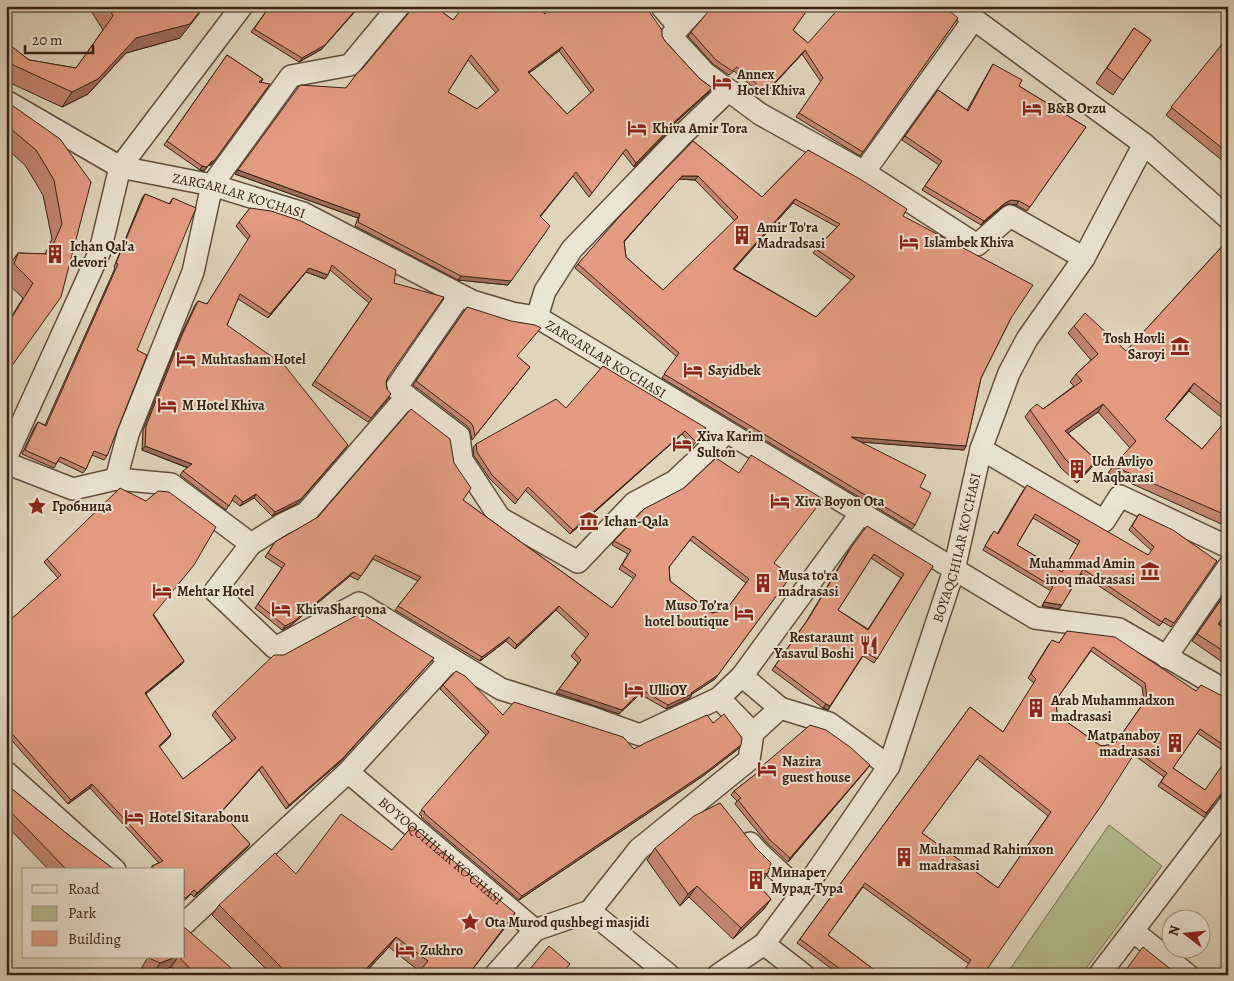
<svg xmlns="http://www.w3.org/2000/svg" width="1234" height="981" font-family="Alegreya,serif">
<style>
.green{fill:#b4bd8e;stroke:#767050}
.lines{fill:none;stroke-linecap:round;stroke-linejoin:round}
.street-casing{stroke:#624f3d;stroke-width:24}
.street{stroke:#eae4d3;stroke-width:21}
.wall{fill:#c3856f;stroke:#382213;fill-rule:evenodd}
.shaded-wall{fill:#9f6c5a;stroke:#382213}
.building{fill:#e39b81;stroke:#382213;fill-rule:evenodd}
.labels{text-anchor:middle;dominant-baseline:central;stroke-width:4;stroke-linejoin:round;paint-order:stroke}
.poi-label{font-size:14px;font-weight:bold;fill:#382213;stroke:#eae4d3;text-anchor:start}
.street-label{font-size:14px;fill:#382213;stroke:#eae4d3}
</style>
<rect width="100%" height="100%" fill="#dfd5bb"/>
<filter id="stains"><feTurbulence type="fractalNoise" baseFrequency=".004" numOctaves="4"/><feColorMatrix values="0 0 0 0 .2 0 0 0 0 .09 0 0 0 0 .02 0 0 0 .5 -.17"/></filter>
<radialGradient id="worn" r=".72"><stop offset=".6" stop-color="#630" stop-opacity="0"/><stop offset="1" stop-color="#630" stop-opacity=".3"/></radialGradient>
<path class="green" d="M1109 825 1162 866 1081 975H1006Z"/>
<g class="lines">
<g class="street-casing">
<g id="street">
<path d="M661 6 679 27"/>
<path d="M699 6 671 36 705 73 760 114 864 172 977 245 1010 216 1084 258"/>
<path d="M956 6 1144 144 1228 218"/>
<path id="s1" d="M6 101 120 167 212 185 303 213 472 301 512 313 537 317 1035 618 1119 629 1228 692"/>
<path d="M864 172 974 19"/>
<path d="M460 295 396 388 459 436 462 460 500 518 578 562 634 503 675 481 727 432"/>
<path d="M537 317 545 291 572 249 683 134 729 90"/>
<path d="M407 396 306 513 283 524 251 544 215 591 275 648 359 603 501 689 593 718 640 735 719 698"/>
<path d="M981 449 1104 521 1120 496 1226 546"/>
<path d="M6 458 100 251 120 167 242 6"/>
<path d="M6 463 73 489 116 479 171 484 251 544"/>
<path d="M116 479 128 434 193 272 212 185 291 76 350 65 399 6"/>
<path d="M1166 657 1228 567"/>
<path d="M742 676 861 513"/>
<path d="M780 708 753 733 719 698 742 676 780 708 829 723 889 766"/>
<path d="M6 772 115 870"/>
<path id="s2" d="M348 772 535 930"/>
<path d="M750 843 757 851 802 893"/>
<path d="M590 911 669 975"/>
<path d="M184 924 348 772 451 659"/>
<path d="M1133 931 1188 975"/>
<path d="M764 944 804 975"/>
<path d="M495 975 535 930 590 911 639 849 749 760 753 733"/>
<path id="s3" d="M718 975 764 944 802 893 889 766 954 570 981 449 1009 373 1027 339 1084 258 1144 144"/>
<path d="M1099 975 1228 806"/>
</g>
</g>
<use href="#street" class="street"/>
</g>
<g class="wall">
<path d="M88 6H140L180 38 126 53 88 94 62 107 6 81V42L29 60 76 68 103 30Z"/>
<path d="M270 6 322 49 299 62 251 32Z"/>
<path d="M411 6H434L453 20 545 14 662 36 665 41 699 78 712 88 709 92 673 125 671 129 634 167 623 153 589 197 573 176 541 216 508 285 458 280 355 226 358 218 235 174 346 88 409 13 411 9ZM559 51 591 93 567 114 529 73ZM468 60 496 93 477 109 448 92Z"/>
<path d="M711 6H810L793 30 808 43 958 18 860 156 796 117 821 82 802 54 763 96 734 71 729 75 713 64 688 36 711 9Z"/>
<path d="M1134 28 1151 40 1113 95 1096 83Z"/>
<path d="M1228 37V165L1166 115Z"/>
<path d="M227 55 263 79 211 165H209L204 171 200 170 164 145Z"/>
<path d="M993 64 1019 86 1086 127 1027 211 1016 205 1008 204 1002 207 981 225 922 190 939 165 902 140 938 90 967 110Z"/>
<path d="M6 101 91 182 6 374V325L23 298 6 282V271L7 268 18 253 45 254 52 239 43 195 25 165 6 148Z"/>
<path d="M693 141 762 197 808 150 903 216 1011 318 981 378 966 446 964 450 861 442 920 487 915 525 912 529 662 378 677 357 575 268 578 264ZM679 179 695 180 735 221 663 290 626 257 624 242ZM793 203 837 227 816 249 813 253 851 280 816 317 734 269Z"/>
<path d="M145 194 169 204 173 198 137 350 107 456 104 460 92 455 86 469 83 473 58 461 54 468 22 454 35 426 38 422 45 425 115 268 114 267 142 198Z"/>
<path d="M250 208 394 283 388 377 386 382 389 398 368 422 312 385 369 303 330 270 325 279 306 272 268 318 238 299 227 325 345 449 298 503 272 516 254 498 240 506 232 500 226 510 180 475 183 471 188 468 142 450 143 430 179 339 195 305 198 301 207 304 248 240 236 226Z"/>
<path d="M1228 240V527L1108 473 1113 466 1130 448 1098 412 1068 433 1096 460 1091 468 1077 483 1061 468 1025 417 1030 410 1043 409 1074 386 1070 382 1076 374 1091 360 1068 333 1074 326 1126 351ZM1189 391 1226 421 1202 449 1165 419Z"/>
<path d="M467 307 518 357 530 367 472 440 470 430 467 426 413 385Z"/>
<path d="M566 408 706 428 693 446 682 434 570 534 525 490 515 504 490 479 474 456 473 448 476 444Z"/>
<path d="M454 463 463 500 612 608 634 579 619 569 628 554 612 545 614 541 644 509 774 564 715 679 692 694 690 698 666 709 640 694 619 714 556 693 578 663 571 656 586 638 556 610 515 649 506 641 480 661 395 610 418 581 373 559 358 580 350 576 290 626 282 630 255 608 282 568 265 557 275 542ZM690 540 746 583 726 610 712 613 670 581 669 567Z"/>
<path d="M1024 489 1148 555 1152 551 1129 530 1139 514 1217 561 1171 627 1163 622 1159 626 1081 574 1059 609 1042 606 1051 591 983 550 991 535 997 534ZM1033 518 1078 545 1062 572 1017 545Z"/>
<path d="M849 550 933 566 874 663 863 656 828 710 823 708 772 670 806 622ZM871 558 901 578 868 629 838 610Z"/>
<path d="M47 559 154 615 184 661 181 665 146 694 171 734 169 738 159 747 183 779 232 741 212 715 215 711 434 658 339 763 286 809 259 770 221 812 250 844 247 848 194 897 191 894 184 901V870H150L152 866 159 863 90 788 68 804 6 734V621L8 622 58 578 44 562Z"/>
<path d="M1228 589V613L1219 624 1228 630V666L1192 641Z"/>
<path d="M1067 631 1196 691 1228 699V754L1197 733 1173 768 1205 790 1223 795 1218 798 1204 817 1158 786 1164 777 1134 755 969 964 863 887 828 935 881 975H840L797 943 970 707 1003 732 1034 683 1028 678 1049 644 1059 643ZM1091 651 1142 687 1144 702 1115 744 1101 746 1057 715 1056 700ZM977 759 1048 816 998 888 922 833Z"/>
<path d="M443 685 503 715 634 749 713 723 738 749 703 776 519 900 421 817 422 816 419 814 486 735 440 689Z"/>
<path d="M761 767 867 769 788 862 766 842 735 804 737 801 731 795 734 791 759 772Z"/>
<path d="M6 784 71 837 115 870H49L6 825Z"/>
<path d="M655 848 768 873 760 884 758 885 771 899 763 910 733 939 689 897 680 906 647 860Z"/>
<path d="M392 850 508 924 419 971 389 947 364 974V975H272L212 915 219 905 296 874Z"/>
<path d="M148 957H184L240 975H179L171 967 153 974 141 969Z"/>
</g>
<g class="shaded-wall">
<path d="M204 6H205L180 38 126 53 88 94 62 107 72 92 136 38Z"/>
<path d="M359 6H360L322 49 299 62 302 58Z"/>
<path d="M562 47 559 51 525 76 528 72Z"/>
<path d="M805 50 802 54 763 96 766 92Z"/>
<path d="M267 88 211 165H209Z"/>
<path d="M712 88 709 92 669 128 672 124Z"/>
<path d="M673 125 671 129 634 167 636 163Z"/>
<path d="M202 166 207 167 204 171 200 170Z"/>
<path d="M238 170 360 214 358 218 235 174Z"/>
<path d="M682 176H698L695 180 679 179 621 245Z"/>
<path d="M795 199 793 203 731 273 733 269Z"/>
<path d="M1011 200 1019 201 1016 205 1008 204 1002 207 981 225 984 221 1005 203Z"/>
<path d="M547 230 508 285 458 280 461 276Z"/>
<path d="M309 268 328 275 325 279 306 272 268 318Z"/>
<path d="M1194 383 1189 391 1159 426 1165 419Z"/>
<path d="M1103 404 1098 412 1060 439 1065 431Z"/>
<path d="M685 431 682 434 570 534 573 530Z"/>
<path d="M851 437 966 446 964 450 848 441Z"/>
<path d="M348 445 298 503 272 516 275 512Z"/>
<path d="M145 446 192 464 189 468 142 450Z"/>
<path d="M1096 460 1091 468 1077 483 1083 475Z"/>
<path d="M256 494 254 498 240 506 243 502Z"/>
<path d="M353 572 350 576 290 626 282 630 285 626Z"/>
<path d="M788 580 715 679 692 694 690 698 666 709 668 705Z"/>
<path d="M1044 602 1062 605 1059 609 1042 606Z"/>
<path d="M559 606 556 610 515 649 517 645Z"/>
<path d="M509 637 506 641 480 661 482 657Z"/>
<path d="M434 658 339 763 286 809 289 805Z"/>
<path d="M184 661 181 665 142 696 145 693Z"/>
<path d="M559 689 642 690 640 694 619 714 556 693Z"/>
<path d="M826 704 830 706 828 710 823 708Z"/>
<path d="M171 734 169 738 156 750 159 746Z"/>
<path d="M741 745 738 749 703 776 519 900 522 896Z"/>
<path d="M870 765 867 769 788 862 790 858Z"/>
<path d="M262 766 259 770 218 816 221 812Z"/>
<path d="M92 784 90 788 68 804 71 800Z"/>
<path d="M250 844 247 848 194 897 197 893Z"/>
<path d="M768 873 760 884 744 890 752 878Z"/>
<path d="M697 886 689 897 680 906 688 894Z"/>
<path d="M771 899 763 910 733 939 741 928Z"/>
<path d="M515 913 508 924 468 975Z"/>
<path d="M396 937 389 947 363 975H361Z"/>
<path d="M176 957H178L171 967 153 974 160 963Z"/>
</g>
<g class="building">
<path d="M108 6H204L190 24 136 38 98 79 72 92 11 64 6 70V42L29 60 76 68 113 16Z"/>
<path d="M270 6H359L325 45 302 58 254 29Z"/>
<path d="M413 6H434L453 20 464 6H536L545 14 553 6H645L662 30V36L665 41 699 78 712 88 672 124 673 125 636 163 626 149 592 193 576 172 540 216 550 226 511 281 461 276 358 222 360 214 238 170 300 85 346 88 358 72 362 69 411 10ZM562 47 594 90 567 114 528 72ZM471 55 499 90 477 109 448 92Z"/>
<path d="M713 6H810L793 30 808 43 841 6H943L958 18 863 152 799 113 823 78 805 50 766 92 737 67 732 71 716 60 691 32Z"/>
<path d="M1134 28 1151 40 1123 80 1107 68Z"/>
<path d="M1228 37V153L1171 107Z"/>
<path d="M227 55 263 79 259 82 270 84 214 161H212L207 167 202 166 167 141Z"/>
<path d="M993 64 1022 80 1019 86 1086 127 1030 207 1019 201 1011 200 1005 203 984 221 925 186 942 161 905 136 938 90 968 111Z"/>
<path d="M6 101 60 139 91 182 61 297 6 374V327L33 283 14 264 18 253 49 254 62 224 54 180 36 150 6 125Z"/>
<path d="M693 141 762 197 808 150 860 179 907 209 903 216 1033 285 1011 318 981 378 966 446 851 437 926 475 920 487 931 493 915 525 664 374 679 353 578 264 620 216ZM682 176H698L738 217 663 290 626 257 624 241ZM795 199 840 224 816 249 855 276 816 317 733 269Z"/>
<path d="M145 194 170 204 173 198 196 208 137 350 147 355 107 456 94 451 86 469 60 457 56 464 25 450 38 422 46 426 118 264 116 263Z"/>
<path d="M250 208 271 211 301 221 396 270 394 283 444 297 388 377 386 382 387 389 391 394 371 418 315 381 372 299 332 265 328 275 309 268 270 314 240 294 227 325 285 366 348 445 301 499 275 512 256 494 243 502 235 495 229 506 183 471 192 464 145 446 146 426 182 335 198 301 207 304 250 236 239 222Z"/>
<path d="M1228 240V410L1194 383 1165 419 1202 449 1228 418V516L1113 466 1136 441 1103 404 1065 431 1096 460 1083 475 1066 460 1030 410 1037 404 1043 409 1082 381 1076 374 1098 354 1074 326 1085 313 1126 351Z"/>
<path d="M467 307 511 321 535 325 541 328 517 356 530 367 475 436 473 426 470 422 416 381Z"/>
<path d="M603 366 706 428 696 442 685 431 573 530 528 487 518 500 492 475 477 452 476 444 556 399 566 408Z"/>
<path d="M411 409 450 439 454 463 471 488 463 500 612 608 636 575 622 565 631 550 614 541 644 509 684 488 716 458 739 473 751 455 823 499 774 563 791 576 718 675 691 693 692 694 668 705 642 690 622 710 559 689 581 660 574 652 589 634 559 606 517 645 509 637 482 657 398 606 421 577 375 555 361 576 353 572 293 622 285 626 258 604 285 564 268 553 275 542 318 517ZM693 536 749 579 726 610 712 613 670 581 669 567Z"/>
<path d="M1027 485 1148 555 1154 547 1132 526 1139 514 1173 530 1217 561 1174 623 1165 618 1162 622 1083 569 1062 605 1044 602 1053 587 985 546 994 531 998 534ZM1035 514 1080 541 1062 572 1017 545Z"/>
<path d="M120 488 146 501 158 491 169 492 216 527 194 565 153 615 184 661 145 693 171 734 159 746 183 779 236 738 215 711 274 655H284L361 613 434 658 342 759 289 805 262 766 221 812 250 844 197 893 194 890 186 898 184 897V870H156L152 866 163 861 92 784 71 800 6 727V621L8 622 61 575 47 559Z"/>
<path d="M867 526 933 566 877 659 865 652 830 706 826 704 775 666 809 618 852 546ZM874 554 904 574 868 630 838 610Z"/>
<path d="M1228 590V612L1218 624 1228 630V654L1197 634Z"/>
<path d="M1067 631 1115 637 1196 691 1201 685 1228 699V748L1200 729 1173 768 1205 790 1228 757V788L1226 791 1221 794 1206 813 1161 782 1167 773 1136 751 1101 806 983 975H961L971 960 865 883 828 935 881 975H848L800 939 970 707 1003 732 1036 679 1031 674 1052 640 1059 643ZM1093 647 1145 683 1147 698 1115 744 1101 746 1057 715 1056 700ZM980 755 1051 812 998 888 922 833Z"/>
<path d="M456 671 465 676 503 715 514 702 623 737 634 749 645 743 707 715 713 723 724 714 742 738 741 745 706 772 522 896 424 813 425 812 421 810 489 732 443 685Z"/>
<path d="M810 725 826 730 850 747 870 765 790 858 769 839 738 800 741 798 734 791 762 769 761 767Z"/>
<path d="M6 784 71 837 115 870H64L65 868 6 807Z"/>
<path d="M720 803 755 847 771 863 768 873 752 878 771 899 741 928 697 886 688 894 655 848 694 816Z"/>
<path d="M341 814 392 850 412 826 515 913 468 975H416L428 961 396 937 362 973 364 975H289L219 905 275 853 296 874Z"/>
<path d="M184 927 238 974 240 975H196L179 957H184Z"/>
<path d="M549 946 570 964 561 975H525Z"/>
<path d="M1143 947 1178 975H1122Z"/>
<path d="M149 957H176L160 963 149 958Z"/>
</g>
<defs>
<g id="hotel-bare" transform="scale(1.5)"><path d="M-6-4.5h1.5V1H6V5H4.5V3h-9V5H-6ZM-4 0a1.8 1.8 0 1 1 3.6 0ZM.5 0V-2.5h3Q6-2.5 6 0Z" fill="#8f2418" stroke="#eae4d3" stroke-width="2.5" paint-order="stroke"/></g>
<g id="building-bare" transform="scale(1.5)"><path d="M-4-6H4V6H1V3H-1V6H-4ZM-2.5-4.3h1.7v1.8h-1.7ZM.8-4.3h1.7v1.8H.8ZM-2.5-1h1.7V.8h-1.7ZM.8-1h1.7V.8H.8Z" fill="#8f2418" stroke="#eae4d3" stroke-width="2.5" paint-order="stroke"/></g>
<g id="museum-bare" transform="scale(1.5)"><path d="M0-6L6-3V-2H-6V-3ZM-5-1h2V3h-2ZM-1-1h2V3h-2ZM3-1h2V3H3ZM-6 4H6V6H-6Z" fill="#8f2418" stroke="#eae4d3" stroke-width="2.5" paint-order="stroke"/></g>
<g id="sight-bare" transform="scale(1.5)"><path d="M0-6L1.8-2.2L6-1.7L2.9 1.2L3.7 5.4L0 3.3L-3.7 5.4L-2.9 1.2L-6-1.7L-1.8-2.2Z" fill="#8f2418" stroke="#eae4d3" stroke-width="2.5" paint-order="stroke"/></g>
<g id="restaurant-bare" transform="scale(1.5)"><path d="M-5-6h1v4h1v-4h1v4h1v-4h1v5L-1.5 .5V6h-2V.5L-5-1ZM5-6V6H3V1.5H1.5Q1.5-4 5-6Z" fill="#8f2418" stroke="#eae4d3" stroke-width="2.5" paint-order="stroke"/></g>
</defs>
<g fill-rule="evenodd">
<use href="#hotel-bare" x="722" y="82"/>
<use href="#hotel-bare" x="1032" y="108"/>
<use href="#hotel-bare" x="637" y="128"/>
<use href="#building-bare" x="742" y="235"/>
<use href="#hotel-bare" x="909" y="242"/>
<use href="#building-bare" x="55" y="254"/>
<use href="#museum-bare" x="1180" y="346"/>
<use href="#hotel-bare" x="186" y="359"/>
<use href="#hotel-bare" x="693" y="370"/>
<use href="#hotel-bare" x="167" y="405"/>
<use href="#hotel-bare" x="682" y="444"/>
<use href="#building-bare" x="1077" y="469"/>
<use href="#hotel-bare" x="780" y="501"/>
<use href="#sight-bare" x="37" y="506"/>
<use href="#museum-bare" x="589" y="521"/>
<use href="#museum-bare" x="1150" y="571"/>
<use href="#building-bare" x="763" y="583"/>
<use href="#hotel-bare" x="162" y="591"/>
<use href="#hotel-bare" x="281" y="609"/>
<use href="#hotel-bare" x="744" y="613"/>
<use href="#restaurant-bare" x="869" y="645"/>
<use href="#hotel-bare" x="634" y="690"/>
<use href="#building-bare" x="1036" y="708"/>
<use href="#building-bare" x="1175" y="743"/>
<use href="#hotel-bare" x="767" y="769"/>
<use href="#hotel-bare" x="134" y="817"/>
<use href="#building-bare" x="904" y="857"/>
<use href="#building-bare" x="756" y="880"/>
<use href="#sight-bare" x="470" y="922"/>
<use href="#hotel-bare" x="405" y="950"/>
</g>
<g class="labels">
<g class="poi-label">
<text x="737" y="74">Annex<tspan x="737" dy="16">Hotel Khiva</tspan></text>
<text x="1047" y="108">B&amp;B Orzu</text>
<text x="652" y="128">Khiva Amir Tora</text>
<text x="757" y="227">Amir To'ra<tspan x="757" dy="16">Madradsasi</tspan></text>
<text x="924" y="242">Islambek Khiva</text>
<text x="70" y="246">Ichan Qal'a<tspan x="70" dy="16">devori</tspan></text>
<text x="1165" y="338" text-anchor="end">Tosh Hovli<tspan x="1165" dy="16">Saroyi</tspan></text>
<text x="201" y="359">Muhtasham Hotel</text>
<text x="708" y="370">Sayidbek</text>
<text x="182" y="405">M Hotel Khiva</text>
<text x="697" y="436">Xiva Karim<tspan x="697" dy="16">Sulton</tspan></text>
<text x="1092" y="461">Uch Avliyo<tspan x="1092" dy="16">Maqbarasi</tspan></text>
<text x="795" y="501">Xiva Boyon Ota</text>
<text x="52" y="506">Гробница</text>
<text x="604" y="521">Ichan-Qala</text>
<text x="1135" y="563" text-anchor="end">Muhammad Amin<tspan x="1135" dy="16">inoq madrasasi</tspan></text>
<text x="778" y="575">Musa to'ra<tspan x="778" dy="16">madrasasi</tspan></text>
<text x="177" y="591">Mehtar Hotel</text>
<text x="729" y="605" text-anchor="end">Muso To’ra<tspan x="729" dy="16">hotel boutique</tspan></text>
<text x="296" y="609">KhivaSharqona</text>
<text x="854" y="637" text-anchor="end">Restaraunt<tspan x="854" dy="16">Yasavul Boshi</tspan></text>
<text x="649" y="690">UlliOY</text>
<text x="1051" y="700">Arab Muhammadxon<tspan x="1051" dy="16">madrasasi</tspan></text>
<text x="1160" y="735" text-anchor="end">Matpanaboy<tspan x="1160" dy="16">madrasasi</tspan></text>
<text x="782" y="761">Nazira<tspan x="782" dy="16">guest house</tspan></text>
<text x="149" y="817">Hotel Sitarabonu</text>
<text x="919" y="849">Muhammad Rahimxon<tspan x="919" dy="16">madrasasi</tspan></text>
<text x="771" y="872">Минарет<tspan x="771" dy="16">Мурад-Тура</tspan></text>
<text x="485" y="922">Ota Murod qushbegi masjidi</text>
<text x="420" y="950">Zukhro</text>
</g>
<g class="street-label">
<text stroke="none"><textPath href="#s1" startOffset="254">ZARGARLAR KO'CHASI</textPath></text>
<text stroke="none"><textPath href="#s1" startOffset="659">ZARGARLAR KO'CHASI</textPath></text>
<text stroke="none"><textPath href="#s3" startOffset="502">BOYAQCHILAR KO'CHASI</textPath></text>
<text stroke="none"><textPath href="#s2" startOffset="122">BO'YOQCHILAR KO'CHASI</textPath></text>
</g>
</g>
<rect width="1234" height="981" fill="none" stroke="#dfd5bb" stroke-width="25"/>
<rect x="8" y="8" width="1219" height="966" fill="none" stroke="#382213" stroke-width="2.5"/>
<rect x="12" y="12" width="1209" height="956" fill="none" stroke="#382213"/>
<rect x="22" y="868" width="162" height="90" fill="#eae4d3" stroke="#a39686"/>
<rect x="32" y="885" width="25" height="8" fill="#eae4d3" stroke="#a39686"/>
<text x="68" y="894" font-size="15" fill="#382213">Road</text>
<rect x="32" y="906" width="25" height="15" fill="#b4bd8e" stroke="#a39686"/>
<text x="68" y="918" font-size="15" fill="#382213">Park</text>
<rect x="32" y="931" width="25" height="15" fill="#e39b81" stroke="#a39686"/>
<text x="68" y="944" font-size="15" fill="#382213">Building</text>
<g transform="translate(1186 934) rotate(286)"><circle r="24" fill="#eae4d3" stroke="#a39686"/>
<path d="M0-4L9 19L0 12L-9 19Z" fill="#8f2418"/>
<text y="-8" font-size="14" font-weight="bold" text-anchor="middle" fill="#382213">N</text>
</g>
<path d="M25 45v8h68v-8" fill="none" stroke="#382213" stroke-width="2.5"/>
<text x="32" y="45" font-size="15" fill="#382213" stroke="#eae4d3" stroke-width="4" paint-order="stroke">20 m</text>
<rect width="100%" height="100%" filter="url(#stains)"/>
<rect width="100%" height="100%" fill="url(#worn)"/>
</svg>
